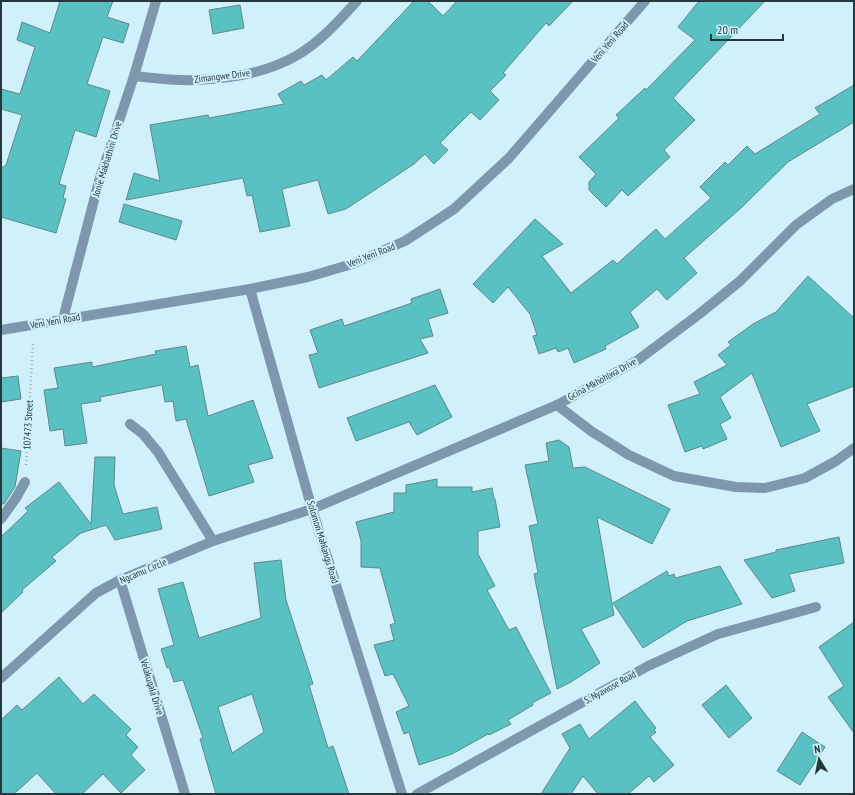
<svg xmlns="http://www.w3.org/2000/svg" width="855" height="795" font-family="'PT Sans Narrow',sans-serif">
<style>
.building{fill:#5ac1c3;stroke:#5e8989;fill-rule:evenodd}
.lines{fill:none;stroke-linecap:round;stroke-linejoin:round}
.path{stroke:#98b3bc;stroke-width:2.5;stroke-dasharray:1 3;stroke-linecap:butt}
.minor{stroke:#7e97ad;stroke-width:10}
.labels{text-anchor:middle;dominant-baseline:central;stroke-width:4;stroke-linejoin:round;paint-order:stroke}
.street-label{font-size:10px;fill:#27383d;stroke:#d0f0fb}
</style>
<rect width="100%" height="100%" fill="#d0f0fb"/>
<g class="building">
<path d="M60 1H113L107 17 129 24 123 43 103 37 87 84 110 91 96 137 75 130 59 184 66 186 63 198 66 199 56 233 1 217V168L6 165 22 115 1 109V89L20 94 35 47 17 40 22 22 50 33Z"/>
<path d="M414 1H428L443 16 457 1H573L549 26 546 23 503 73 506 75 490 91 499 100 480 120 471 112 440 143 448 150 434 164 425 154 414 164 346 209 328 214 318 180 282 189 290 226 260 232 252 195 247 196 243 178 126 200 134 173 160 181 150 125 208 115 209 118 284 104 278 94 301 81 304 85 322 75 326 80 353 57 357 61Z"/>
<path d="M699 1H765L673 98 695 120 664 150 670 157 628 196 622 190 606 207 589 190V182L596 174 579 157 619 118 616 115 645 88 646 90 695 40 678 27Z"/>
<path d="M240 5 244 28 213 34 209 10Z"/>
<path d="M854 85V122L788 162 741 208 684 258 697 273 667 300 657 289 630 312 639 327 605 346 606 349 574 363 568 348 558 352 556 348 539 354 533 336 537 335 530 314 508 287 493 303 473 284 535 219 563 244 542 256 571 293 613 260 617 264 656 229 665 239 711 198 700 187 725 162 728 165 747 146 755 154 820 114 815 108Z"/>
<path d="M124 204 182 221 176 240 119 222Z"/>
<path d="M808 276 854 318V386L807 404 820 431 781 447 752 373 720 397 731 418 720 424 727 439 703 449 702 446 685 452 668 405 700 394 694 382 727 365 718 355 731 345 728 342 753 324 776 312Z"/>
<path d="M440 289 448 313 428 319 433 336 420 339 428 353 319 388 309 355 318 353 310 330 342 319 344 326 412 303 411 299Z"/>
<path d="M186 346 190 367 198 365 208 416 253 400 273 458 248 465 254 482 209 496 186 419 176 421 173 401 165 402 162 385 100 397 101 401 81 404 87 443 65 446 63 429 50 431 44 390 58 388 54 368 92 362V367L156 354 155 351Z"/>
<path d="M18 376 21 399 1 402V378Z"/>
<path d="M435 385 452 417 417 435 409 422 356 441 347 418Z"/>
<path d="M559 440 569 447 573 468 585 467 670 509 652 544 597 517 614 615 581 629 600 663 571 682 557 689 534 574 538 573 529 526 538 524 525 465 549 461 546 443Z"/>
<path d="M1 448 21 451 15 487 4 504H1Z"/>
<path d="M95 457H115L114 485 123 514 157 507 162 529 115 540 106 525 81 533 52 557 56 561 22 590 23 592 1 613V537L28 511 25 508 59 482 91 524Z"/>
<path d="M437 479V487H472V492L492 488 494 499H495L500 527 478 531V554L495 586 487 590 509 630 516 627 551 693 532 703 533 705 508 720 511 724 489 735 488 734 452 754 419 765 409 732 404 734 396 712 409 706 393 674 385 676 374 645 394 640 390 625 395 623 380 568 361 567V541L356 522 394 512V493H406V485Z"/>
<path d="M839 537 844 563 789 574 795 591 772 598 744 560 776 552V550Z"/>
<path d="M281 560 286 600 313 684 309 685 328 748 333 746 349 794H216L200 739 203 738 183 680 174 682 169 667 167 668 161 649 174 645 158 589 183 582 199 638 261 618 254 563ZM252 694 264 732 232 753 218 707Z"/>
<path d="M720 566 742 604 687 621 643 648 613 603 667 571 669 576 674 574 675 578Z"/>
<path d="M854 622V733L828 697 844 686 819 647Z"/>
<path d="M59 677 83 704 94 694 131 729 126 735 138 747 131 755 145 770 121 793 103 774 82 794H56L37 773 14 794H1V720L17 705 22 710Z"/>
<path d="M726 685 752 718 729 738 702 705Z"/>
<path d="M635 701 656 728 654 730 656 732 650 737 674 765 654 782 649 776 628 794H598L583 776 571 794H541L570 748 562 734 580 724 589 739Z"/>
<path d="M802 732 825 747 800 785 777 771Z"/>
</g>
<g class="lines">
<path class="path" d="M26 465 33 343"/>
<g class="minor">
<path d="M134 76C154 78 175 81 195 80 229 79 266 73 296 56 319 43 339 21 357 1"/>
<path d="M250 289 312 509 402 794"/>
<path d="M63 319 99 181 134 76 156 1"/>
<path d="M1 330 250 289 308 277 352 264 405 241 454 209 509 158 645 1"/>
<path d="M557 405 591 431 629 455 674 476 736 487 765 488 805 478 836 461 854 448"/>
<path d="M130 424 143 434 158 452 213 541"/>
<path d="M1 519 16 498 25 482"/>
<path d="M120 580 185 794"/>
<path d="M1 678 96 593 120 580 213 541 312 509 557 405 638 360 698 315 740 281 796 225 832 199 854 189"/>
<path d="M417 794 648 666 718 634 816 607"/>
</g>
</g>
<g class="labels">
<g class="street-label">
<text transform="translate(610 42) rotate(-49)">Veni Yeni Road</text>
<text transform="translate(222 76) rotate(-7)">Zimangwe Drive</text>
<text transform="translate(107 159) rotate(-73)">Jonie Makhathini Drive</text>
<text transform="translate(371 255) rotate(-22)">Veni Yeni Road</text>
<text transform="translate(55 321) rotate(-10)">Veni Yeni Road</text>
<text transform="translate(602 379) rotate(-29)">Gcina Mkhohlwa Drive</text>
<text transform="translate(28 425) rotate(-87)">107473 Street</text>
<text transform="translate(323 542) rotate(73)">Solomon Mahlangu Road</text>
<text transform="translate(143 571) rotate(-23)">Ngcamu Circle</text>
<text transform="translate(152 687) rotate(73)">Velakuqala Drive</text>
<text transform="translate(610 687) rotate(-29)">S. Nyawose Road</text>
</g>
</g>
<rect width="855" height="795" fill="none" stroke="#27383d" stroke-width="4"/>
<g transform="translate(819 759) rotate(350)" stroke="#d0f0fb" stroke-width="3" paint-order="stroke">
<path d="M0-3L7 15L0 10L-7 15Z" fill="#27383d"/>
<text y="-6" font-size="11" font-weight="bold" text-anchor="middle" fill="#27383d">N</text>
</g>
<path d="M711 34v6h72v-6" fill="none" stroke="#27383d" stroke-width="2"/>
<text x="717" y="34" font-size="12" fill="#27383d" stroke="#d0f0fb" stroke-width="3" paint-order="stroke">20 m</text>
</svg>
